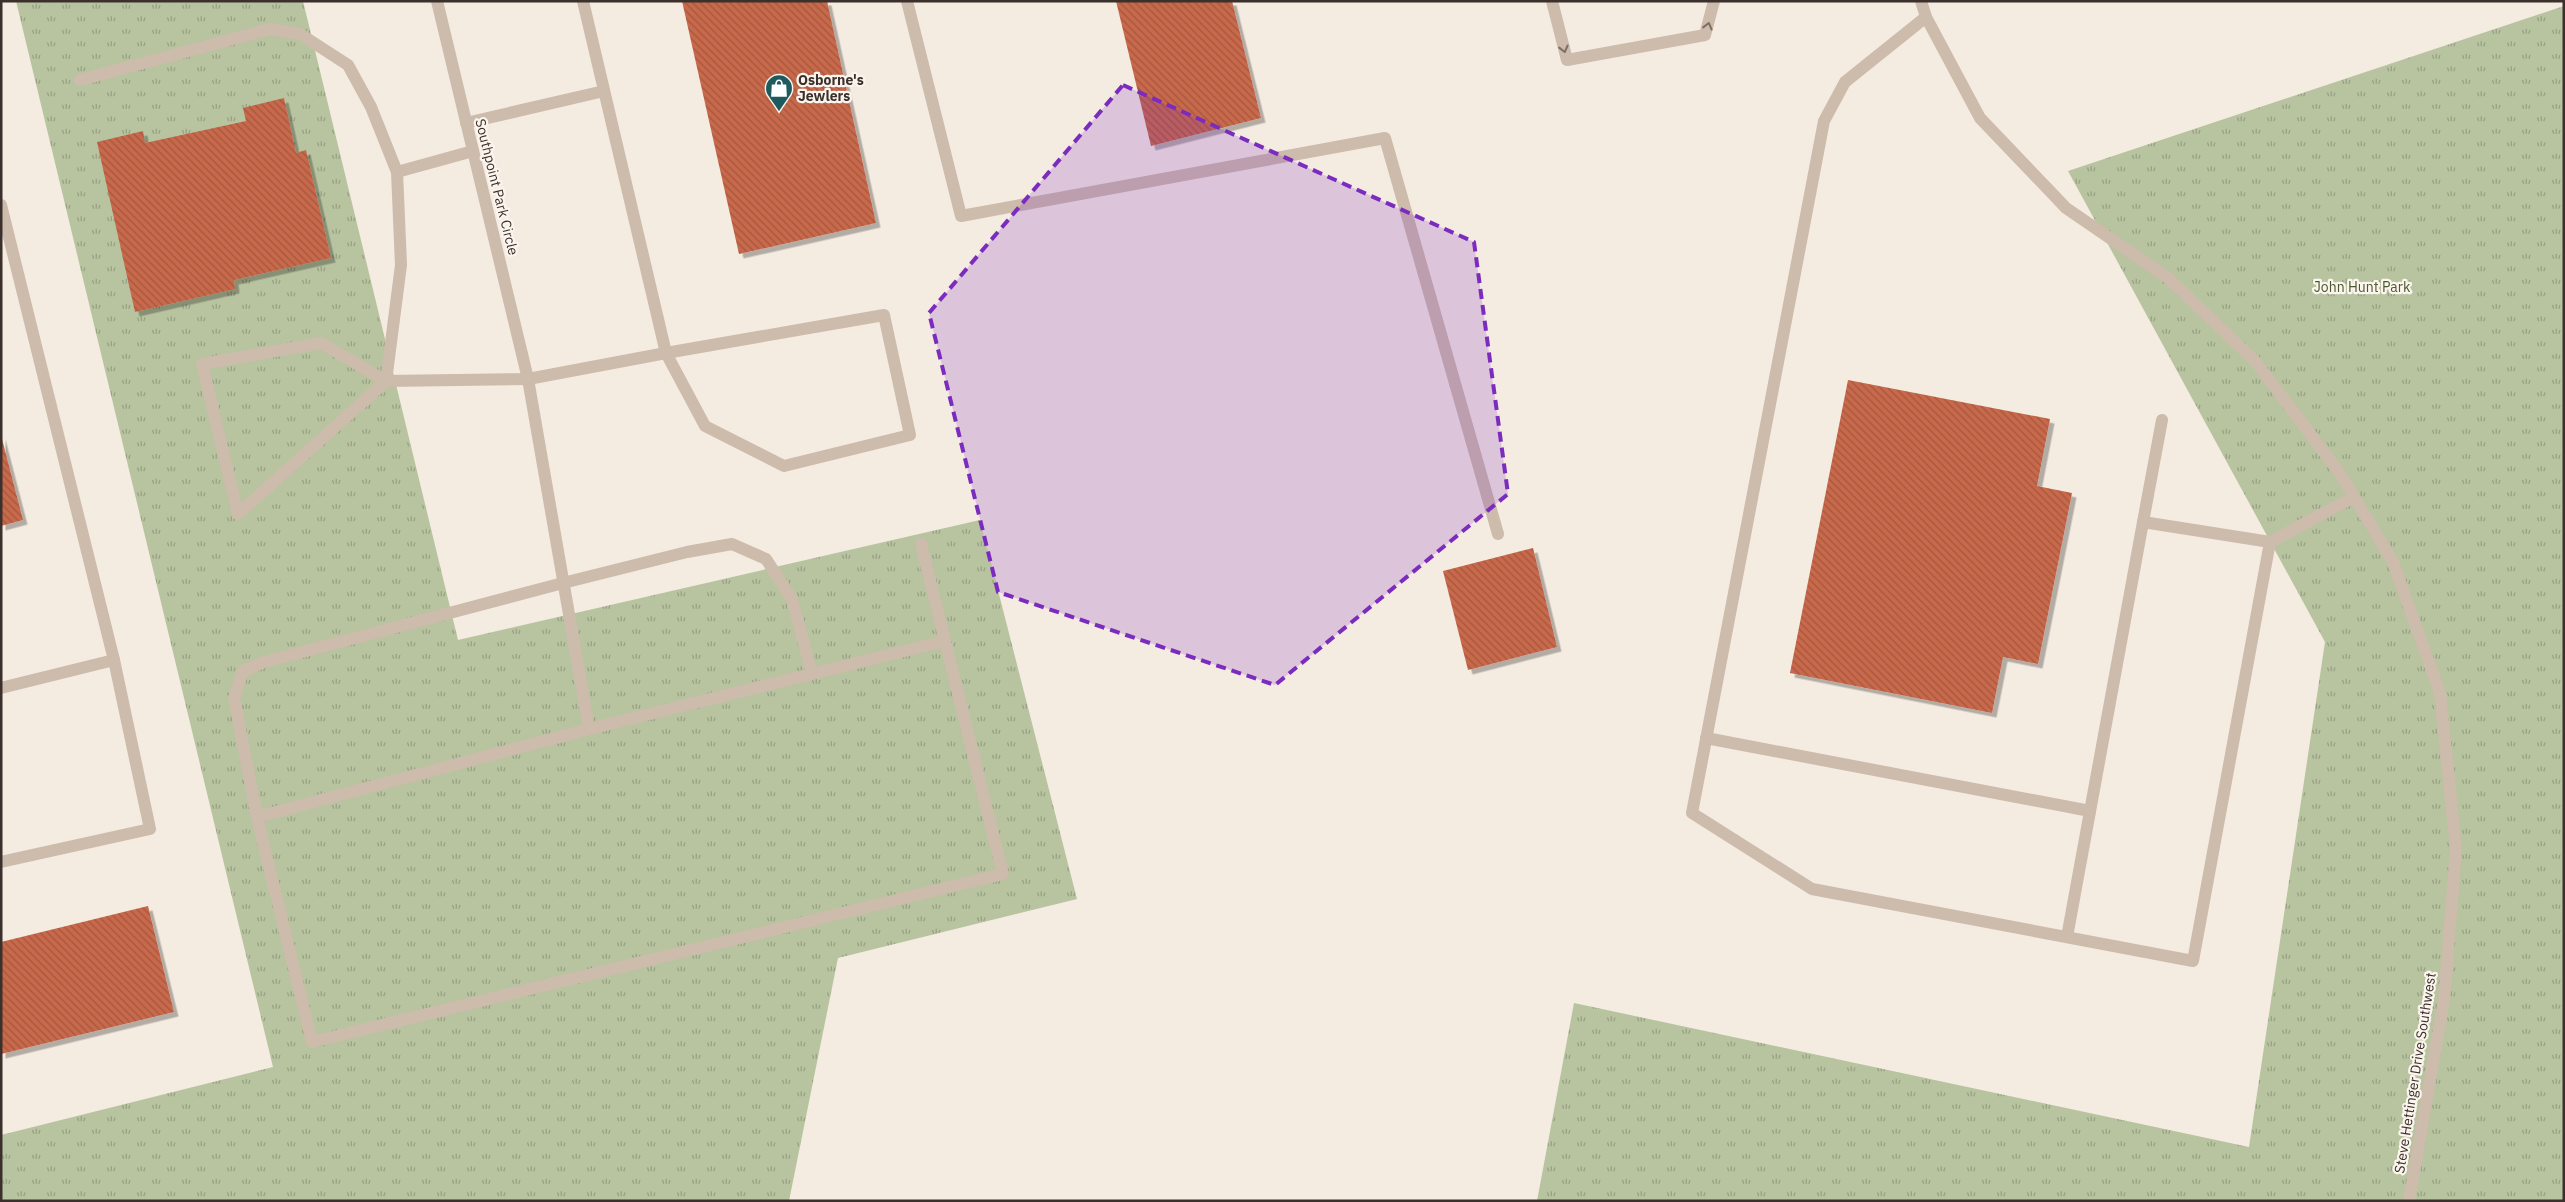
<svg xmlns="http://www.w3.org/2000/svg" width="2565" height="1202" font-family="'IBM Plex Sans',sans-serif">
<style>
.grass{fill:url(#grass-tufts)}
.building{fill:url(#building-back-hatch);filter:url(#shadow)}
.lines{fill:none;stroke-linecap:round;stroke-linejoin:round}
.lane{stroke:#cdbbac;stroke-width:12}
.street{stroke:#cdbbac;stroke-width:12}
.oneway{stroke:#7d6f65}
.marked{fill:#7b2cbf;fill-opacity:0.2;stroke:#7b2cbf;stroke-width:4;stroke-dasharray:10 6;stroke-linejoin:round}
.labels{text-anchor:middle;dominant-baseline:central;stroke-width:4.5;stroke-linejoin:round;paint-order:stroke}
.poi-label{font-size:14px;font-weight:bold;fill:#3b302b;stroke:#fbf5ee;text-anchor:start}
.street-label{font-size:14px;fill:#3b302b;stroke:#fbf5ee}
.park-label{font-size:14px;fill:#4a5a2e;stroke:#fbf5ee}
</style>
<defs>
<pattern id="grass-tufts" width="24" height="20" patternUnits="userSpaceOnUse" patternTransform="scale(1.25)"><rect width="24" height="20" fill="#b8c4a0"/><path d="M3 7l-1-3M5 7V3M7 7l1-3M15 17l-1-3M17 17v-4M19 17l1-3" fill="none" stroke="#97a083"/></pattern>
<pattern id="building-back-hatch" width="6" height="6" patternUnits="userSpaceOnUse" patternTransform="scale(1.25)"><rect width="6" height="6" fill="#c8694b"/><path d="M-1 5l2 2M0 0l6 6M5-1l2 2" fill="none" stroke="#a4573f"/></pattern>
<filter id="shadow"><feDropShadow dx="4.5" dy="4.5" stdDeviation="0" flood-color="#0004"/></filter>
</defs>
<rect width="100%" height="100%" fill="#f4ebe1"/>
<g class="grass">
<path d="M16 1H303L458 640 980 520 1077 899 838 958 789 1201H1V1135L273 1067Z"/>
<path d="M2564 6V1201H1537L1574 1003 2249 1147 2325 642 2068 171Z"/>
</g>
<g class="building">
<path d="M682 1H827L876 223 739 254Z"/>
<path d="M1116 1H1232L1261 118 1151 146Z"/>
<path d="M284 98 296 153 306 150 331 258 234 280 235 289 135 312 97 142 143 131 145 143 246 121 243 108Z"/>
<path d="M1848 380 2050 419 2037 486 2072 493 2038 664 2003 657 1992 713 1790 673Z"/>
<path d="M1 435 23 520 1 526Z"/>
<path d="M1533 548 1557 647 1468 670 1443 571Z"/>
<path d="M148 906 174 1012 1 1054V942Z"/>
</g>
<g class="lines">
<g class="lane">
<path d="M907 1 961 216 1385 138 1498 534"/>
<path d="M1552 1 1567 60 1705 35 1714 1"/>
<path d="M1926 17 1845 82 1824 121 1692 813 1812 889 2193 961 2270 542 2143 522 2067 937"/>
<path d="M80 80 270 29 300 34 348 65 371 107 397 172 401 265 386 381 321 343 202 364 238 514 386 381 528 379 666 353 583 1"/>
<path d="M466 123 604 91"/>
<path d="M397 172 473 151"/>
<path d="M1 205 114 660 1 688"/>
<path d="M884 315 910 435 784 466 705 426 666 353Z"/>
<path d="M528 379 589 729 257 817 312 1042 1003 874 945 641 589 729"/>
<path d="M2143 522 2162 420"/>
<path d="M2270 542 2354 497"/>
<path d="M921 544 945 641"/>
<path d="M1706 738 2090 811"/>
<path d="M257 817 234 698 243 671 264 662 563 583 687 552 732 544 766 559 792 599 812 674"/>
<path d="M1 862 150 829 114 660"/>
</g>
<g class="street">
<path d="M437 1 528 379"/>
<path d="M1921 1 1926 17 1980 118 2066 208 2168 278 2255 361 2339 472 2393 562 2440 693 2456 849 2444 1000 2409 1201"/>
</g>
</g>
<defs><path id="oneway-chevron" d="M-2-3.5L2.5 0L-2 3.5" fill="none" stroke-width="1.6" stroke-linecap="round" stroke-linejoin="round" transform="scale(1.25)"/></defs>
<g class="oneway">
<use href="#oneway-chevron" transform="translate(1708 26) rotate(-76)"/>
<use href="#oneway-chevron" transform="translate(1564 49) rotate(76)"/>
</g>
<path class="marked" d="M1123 85 1474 242 1508 494 1275 685 998 592 929 313Z"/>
<defs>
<g id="shop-pin" transform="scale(1.4375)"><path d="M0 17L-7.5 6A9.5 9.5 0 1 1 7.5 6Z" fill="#1f5a5e" stroke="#fbf5ee"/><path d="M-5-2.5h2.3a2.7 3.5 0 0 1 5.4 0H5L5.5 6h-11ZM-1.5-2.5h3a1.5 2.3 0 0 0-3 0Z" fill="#fff"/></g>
</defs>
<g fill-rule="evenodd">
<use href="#shop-pin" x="779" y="88"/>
</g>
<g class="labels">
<g class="poi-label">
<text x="798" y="80">Osborne's<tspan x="798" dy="16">Jewlers</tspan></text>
</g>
<g class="street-label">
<text transform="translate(497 187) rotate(76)">Southpoint Park Circle</text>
<text transform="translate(2415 1073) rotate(-81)">Steve Hettinger Drive Southwest</text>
</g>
<g class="park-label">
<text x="2362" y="287">John Hunt Park</text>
</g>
</g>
<rect width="2565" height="1202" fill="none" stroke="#3b302b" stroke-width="5"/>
</svg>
